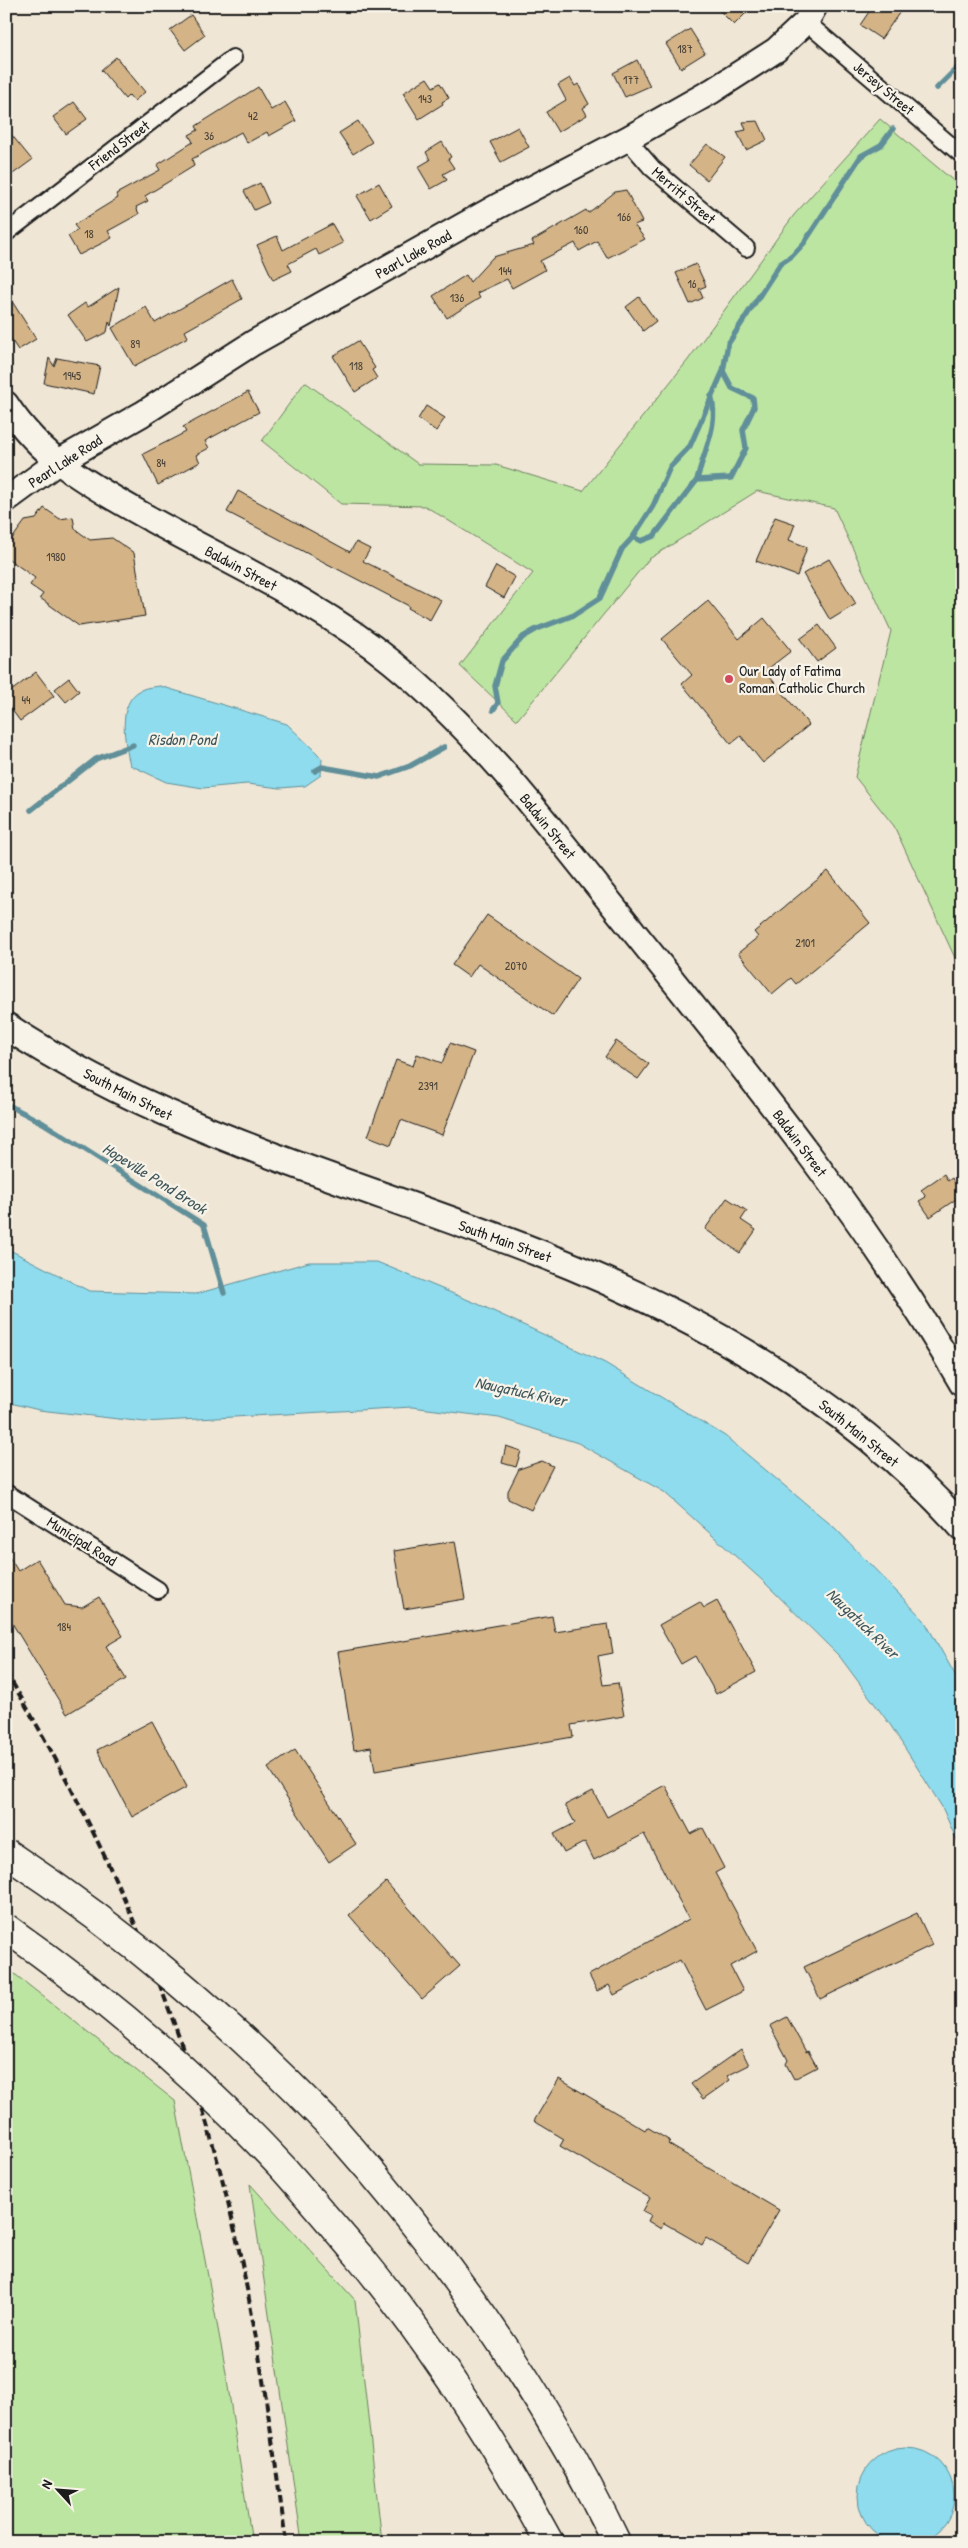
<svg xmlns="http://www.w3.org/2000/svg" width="968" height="2548" font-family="'Patrick Hand',sans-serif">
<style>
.green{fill:#bce5a2;stroke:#6c805f}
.water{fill:#8edced;stroke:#608f99}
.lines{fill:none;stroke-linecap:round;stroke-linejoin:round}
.stream{stroke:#608f99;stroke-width:5.5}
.building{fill:#d4b487;stroke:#1c1c1c}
.minor-casing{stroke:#1c1c1c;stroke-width:20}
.secondary-casing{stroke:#1c1c1c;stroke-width:28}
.primary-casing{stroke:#1c1c1c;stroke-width:30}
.motorway-casing{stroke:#1c1c1c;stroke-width:31}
.minor{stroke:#f7f3e8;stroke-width:16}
.secondary{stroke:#f7f3e8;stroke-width:24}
.primary{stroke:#f7f3e8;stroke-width:26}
.motorway{stroke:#f7f3e8;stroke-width:28}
.rail{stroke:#1c1c1c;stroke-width:4;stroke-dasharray:8 4;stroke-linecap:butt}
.motorway-bridge-casing{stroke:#1c1c1c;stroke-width:31;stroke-linecap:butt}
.motorway-bridge{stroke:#f7f3e8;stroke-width:28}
.poi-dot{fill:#d1495b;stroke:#f7f3e8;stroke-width:2}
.labels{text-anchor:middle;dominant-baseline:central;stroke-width:4.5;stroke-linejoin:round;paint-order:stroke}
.number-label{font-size:12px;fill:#4a4237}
.street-label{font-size:15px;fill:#1c1c1c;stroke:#f7f3e8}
.poi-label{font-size:15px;fill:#1c1c1c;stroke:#f7f3e8;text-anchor:start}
.water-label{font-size:16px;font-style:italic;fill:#3e565b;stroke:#f7f3e8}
</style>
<rect width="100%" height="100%" fill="#f0e6d5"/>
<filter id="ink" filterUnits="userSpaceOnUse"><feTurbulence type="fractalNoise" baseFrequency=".02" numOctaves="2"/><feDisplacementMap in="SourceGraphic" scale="10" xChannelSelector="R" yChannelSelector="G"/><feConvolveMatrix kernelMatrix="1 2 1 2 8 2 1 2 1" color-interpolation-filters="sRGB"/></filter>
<g filter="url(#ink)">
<g class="green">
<path d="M880 119 962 188V973L894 826 855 777 891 631 834 508 757 491 649 559 517 720 460 666 533 573 425 506 341 504 262 441 305 382 418 464 496 465 583 491 688 360 794 215Z"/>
<path d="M7 1968 175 2101 224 2361 252 2542H6Z"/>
<path d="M250 2184 355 2300 382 2542H302Z"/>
</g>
<g class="water">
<path d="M160 686 287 724 317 753 322 759 321 775 305 786 280 788 247 784 203 788 166 782 130 765C125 744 116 703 141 690 146 687 154 687 160 686Z"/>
<path d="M6 1248 89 1291 196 1294 309 1262H377L478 1304 605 1363 725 1436 835 1528 924 1620 962 1687V1852L942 1807 891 1726 840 1657 763 1581 664 1492 578 1443 499 1418 412 1407 145 1422 39 1410 6 1402Z"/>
<circle cx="906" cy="2496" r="48"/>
</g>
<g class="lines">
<g class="stream">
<path d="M937 88 962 63"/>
<path d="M697 480C703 452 720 424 711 396"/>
<path d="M633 537 653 506 670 467 690 446 723 371"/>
<path d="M493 710 498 703 495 686 502 661 523 637 537 629 574 615 600 598 622 549 633 537 641 541 654 536 697 480 731 478 746 448 743 430 754 407 753 398 732 388 723 371 728 344 780 264 792 256 804 243 861 156 881 145 893 129"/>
<path d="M315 771 322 767 379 777 410 766 444 747"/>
<path d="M31 810 96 759 133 745"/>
<path d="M6 1104 43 1123 204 1225 224 1293"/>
</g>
</g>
<g class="building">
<path d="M715 6H753L734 25Z"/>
<path d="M873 6H904L881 39 860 25Z"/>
<path d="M191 15 205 35 185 50 170 30Z"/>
<path d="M690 29 705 53 681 68 666 44Z"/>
<path d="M116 57 145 92 134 101 129 95 125 99 101 70Z"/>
<path d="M637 60 650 86 625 97 613 73Z"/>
<path d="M427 78 433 87 440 83 449 98 442 102 443 104 419 119 403 93Z"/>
<path d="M570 78 575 86 578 84 589 104 583 108 587 115 558 132 546 112 566 100 558 85Z"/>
<path d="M258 87 271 110 285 102 296 121 269 136 267 132 247 143 241 132 192 159 194 166 145 196 148 201 136 207 139 214 108 231 112 238 79 255 68 236 78 230 74 225 118 198 116 194 160 170 157 165 193 142 189 135 198 130 196 126Z"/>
<path d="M74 102 87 119 66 134 53 117Z"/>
<path d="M358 121 372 142 353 154 339 133Z"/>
<path d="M758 121 767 140 746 150 737 132 746 130 743 122Z"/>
<path d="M518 127 529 147 501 162 490 142Z"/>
<path d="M6 128 32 160 6 179Z"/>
<path d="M442 142 451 157 448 159 454 168 443 174 447 180 431 189 418 167 430 160 426 152Z"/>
<path d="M707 144 725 157 707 180 689 165Z"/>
<path d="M260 183 269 203 254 210 244 191Z"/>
<path d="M379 183 392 206 371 219 357 196Z"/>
<path d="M626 190 642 222 634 225 645 239 607 258 597 241 579 251 575 243 540 261 545 270 512 288 507 279 477 293 480 298 447 318 433 296 466 275 470 282 493 257 534 245 532 241 586 210 588 213 615 192Z"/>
<path d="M332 224 343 243 319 255 316 249 288 264 292 271 273 280 257 245 277 236 283 250Z"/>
<path d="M696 264 706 286 699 289 703 298 690 304 676 273Z"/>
<path d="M232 279 242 299 185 331 188 337 134 366 112 328 146 307 155 323Z"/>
<path d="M119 287 111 326 109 322 107 332 87 342 68 315 85 303 88 307Z"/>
<path d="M6 292 36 339 18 350 6 332Z"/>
<path d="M639 297 656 321 643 331 626 307Z"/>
<path d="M358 341 375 368 372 370 377 378 355 392 333 356Z"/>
<path d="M49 358 54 366 57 358 100 366 94 394 44 383Z"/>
<path d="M248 392 259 412 205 441 209 448 196 455 200 462 158 485 143 454 186 432 183 427Z"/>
<path d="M426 406 445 418 436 431 418 419Z"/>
<path d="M238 491 350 552 356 542 370 549 363 561 441 600 430 620 408 608 409 606 227 512Z"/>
<path d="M44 508 60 519 73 517 75 529 90 540 112 538 134 553 145 616 79 626 40 598 43 594 30 585 35 578 6 557V547L25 521 36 519Z"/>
<path d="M775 517 795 524 789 540 807 547 797 576 756 561Z"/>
<path d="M829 559 856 604 830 620 803 574Z"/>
<path d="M496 566 515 577 504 598 485 587Z"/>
<path d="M708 601 739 639 764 618 791 651 765 671 809 725 763 763 741 736 731 744 682 684 692 675 662 639Z"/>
<path d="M819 625 836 648 817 662 800 639Z"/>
<path d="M36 672 54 696 20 721 6 702V695Z"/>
<path d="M69 678 79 691 66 702 55 689Z"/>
<path d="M828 871 870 923 796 984 791 978 772 994 738 953 758 937 754 932Z"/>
<path d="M487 915 578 979 553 1016 478 964 469 977 452 965Z"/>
<path d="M616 1041 649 1064 638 1079 605 1057Z"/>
<path d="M450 1043 474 1052 442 1135 401 1120 391 1145 368 1136 396 1060 413 1066 417 1054 442 1063Z"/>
<path d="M944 1174 948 1181 952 1178 962 1195 930 1217 919 1201 926 1197 921 1190Z"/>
<path d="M727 1198 747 1211 741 1220 756 1230 740 1253 705 1229Z"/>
<path d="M506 1446 521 1451 516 1467 502 1463Z"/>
<path d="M542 1461 553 1466 531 1510 508 1499V1491L519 1469Z"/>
<path d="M455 1541 465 1599 404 1609 394 1551Z"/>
<path d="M6 1552 18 1571 37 1559 65 1605 82 1607 99 1597 123 1636 106 1646 126 1679 67 1714 6 1613Z"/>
<path d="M717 1601 756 1672 716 1694 695 1656 681 1664 659 1625 700 1602 704 1608Z"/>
<path d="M552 1616 555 1632 608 1624 613 1653 598 1656 603 1685 618 1683 624 1716 571 1725 573 1737 375 1771 371 1747 354 1750 338 1652Z"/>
<path d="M152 1721 187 1787 132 1817 97 1750Z"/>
<path d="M295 1750 356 1844 329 1862 268 1768Z"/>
<path d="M665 1785 691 1834 703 1828 724 1868 715 1873 757 1951 730 1966 743 1991 706 2010 680 1960 614 1995 609 1985 597 1991 589 1975 689 1919 644 1834 594 1860 585 1842 564 1853 554 1834 575 1823 565 1805 593 1791 607 1817Z"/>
<path d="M386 1882 460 1966 422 1999 349 1915Z"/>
<path d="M917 1913 932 1945 820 1999 804 1967Z"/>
<path d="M787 2017 806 2052 808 2051 817 2067 794 2079 786 2064 788 2060 770 2026Z"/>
<path d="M741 2049 749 2065 727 2076 730 2080 703 2099 691 2084Z"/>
<path d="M559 2079 645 2130 647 2127 670 2141 668 2144 779 2210 748 2263 706 2238 702 2245 664 2223 661 2229 648 2221 651 2215 643 2211 650 2198 560 2146 564 2139 534 2121Z"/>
</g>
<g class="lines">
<g class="minor-casing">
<g id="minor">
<path d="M806 22 962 155"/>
<path d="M627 139 652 168 746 248"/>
<path d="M6 233 233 58"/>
<path d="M6 1493 158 1590"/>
</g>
</g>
<g class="secondary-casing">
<g id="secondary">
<path d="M6 404C44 462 94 487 152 520 233 565 320 603 392 662 486 739 558 838 634 932 751 1077 869 1222 962 1384"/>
<path d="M6 500 58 462 142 414 253 343 498 206 627 139 712 91 776 50 806 22 815 6"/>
</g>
</g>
<g class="primary-casing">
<path id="primary" d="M6 1026C169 1134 359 1182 539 1253 695 1314 849 1400 962 1527"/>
</g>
<g class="motorway-casing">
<g id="motorway">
<path d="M336 2131C447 2256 544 2391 616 2542"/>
<path d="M359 2256C432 2345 494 2441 549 2542"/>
</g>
</g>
<use href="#minor" class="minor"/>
<use href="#secondary" class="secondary"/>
<use href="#primary" class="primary"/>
<use href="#motorway" class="motorway"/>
<path class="rail" d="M6 1672C102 1832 178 2005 224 2186 254 2303 270 2423 286 2542"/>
<g class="motorway-bridge-casing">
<g id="motorway-bridge">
<path d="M6 1853C130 1935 233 2024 336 2131"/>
<path d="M6 1928C106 1998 199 2078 283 2168 309 2197 334 2227 359 2256"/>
</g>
</g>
<use href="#motorway-bridge" class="motorway-bridge"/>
</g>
</g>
<circle class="poi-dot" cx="729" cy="679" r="5"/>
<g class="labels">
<g class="number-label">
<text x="685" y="48">187</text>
<text x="631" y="79">177</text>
<text x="425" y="98">143</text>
<text x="253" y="115">42</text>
<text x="209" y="135">36</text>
<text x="624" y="216">166</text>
<text x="581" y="229">160</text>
<text x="89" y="233">18</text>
<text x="505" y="270">144</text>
<text x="692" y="283">16</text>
<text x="457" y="297">136</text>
<text x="135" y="343">89</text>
<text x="356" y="365">118</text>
<text x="72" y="375">1945</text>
<text x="161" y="462">84</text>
<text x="56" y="556">1980</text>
<text x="26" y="699">44</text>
<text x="805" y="942">2101</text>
<text x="516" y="965">2070</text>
<text x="428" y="1085">2391</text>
<text x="64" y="1626">184</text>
</g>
<g class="street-label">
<text transform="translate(884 88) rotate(40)">Jersey Street</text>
<text transform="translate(119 145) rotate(-37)">Friend Street</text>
<text transform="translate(684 195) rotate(41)">Merritt Street</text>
<text transform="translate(413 254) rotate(-29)">Pearl Lake Road</text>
<text transform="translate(65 461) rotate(-33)">Pearl Lake Road</text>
<text transform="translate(241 568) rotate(28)">Baldwin Street</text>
<text transform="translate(548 826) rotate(51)">Baldwin Street</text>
<text transform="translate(128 1094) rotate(27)">South Main Street</text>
<text transform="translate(800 1143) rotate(53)">Baldwin Street</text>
<text transform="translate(505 1241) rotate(20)">South Main Street</text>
<text transform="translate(859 1433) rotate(39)">South Main Street</text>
<text transform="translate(82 1541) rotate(32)">Municipal Road</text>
</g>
<g class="poi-label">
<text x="739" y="670">Our Lady of Fatima<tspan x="739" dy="17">Roman Catholic Church</tspan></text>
</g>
<g class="water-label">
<text x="182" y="739">Risdon Pond</text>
<text transform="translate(155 1178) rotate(32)">Hopeville Pond Brook</text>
<text transform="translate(521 1391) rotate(12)">Naugatuck River</text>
<text transform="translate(863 1623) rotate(44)">Naugatuck River</text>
</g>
</g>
<rect width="968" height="2548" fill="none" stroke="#f7f3e8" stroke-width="25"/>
<rect x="12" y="12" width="943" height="2523" fill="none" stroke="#1c1c1c" stroke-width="2" filter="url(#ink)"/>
<g transform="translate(58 2490) rotate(296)" stroke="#f7f3e8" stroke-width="4" paint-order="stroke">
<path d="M0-4L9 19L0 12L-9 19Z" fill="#1c1c1c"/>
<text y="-8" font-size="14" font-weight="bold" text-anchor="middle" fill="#1c1c1c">N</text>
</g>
</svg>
